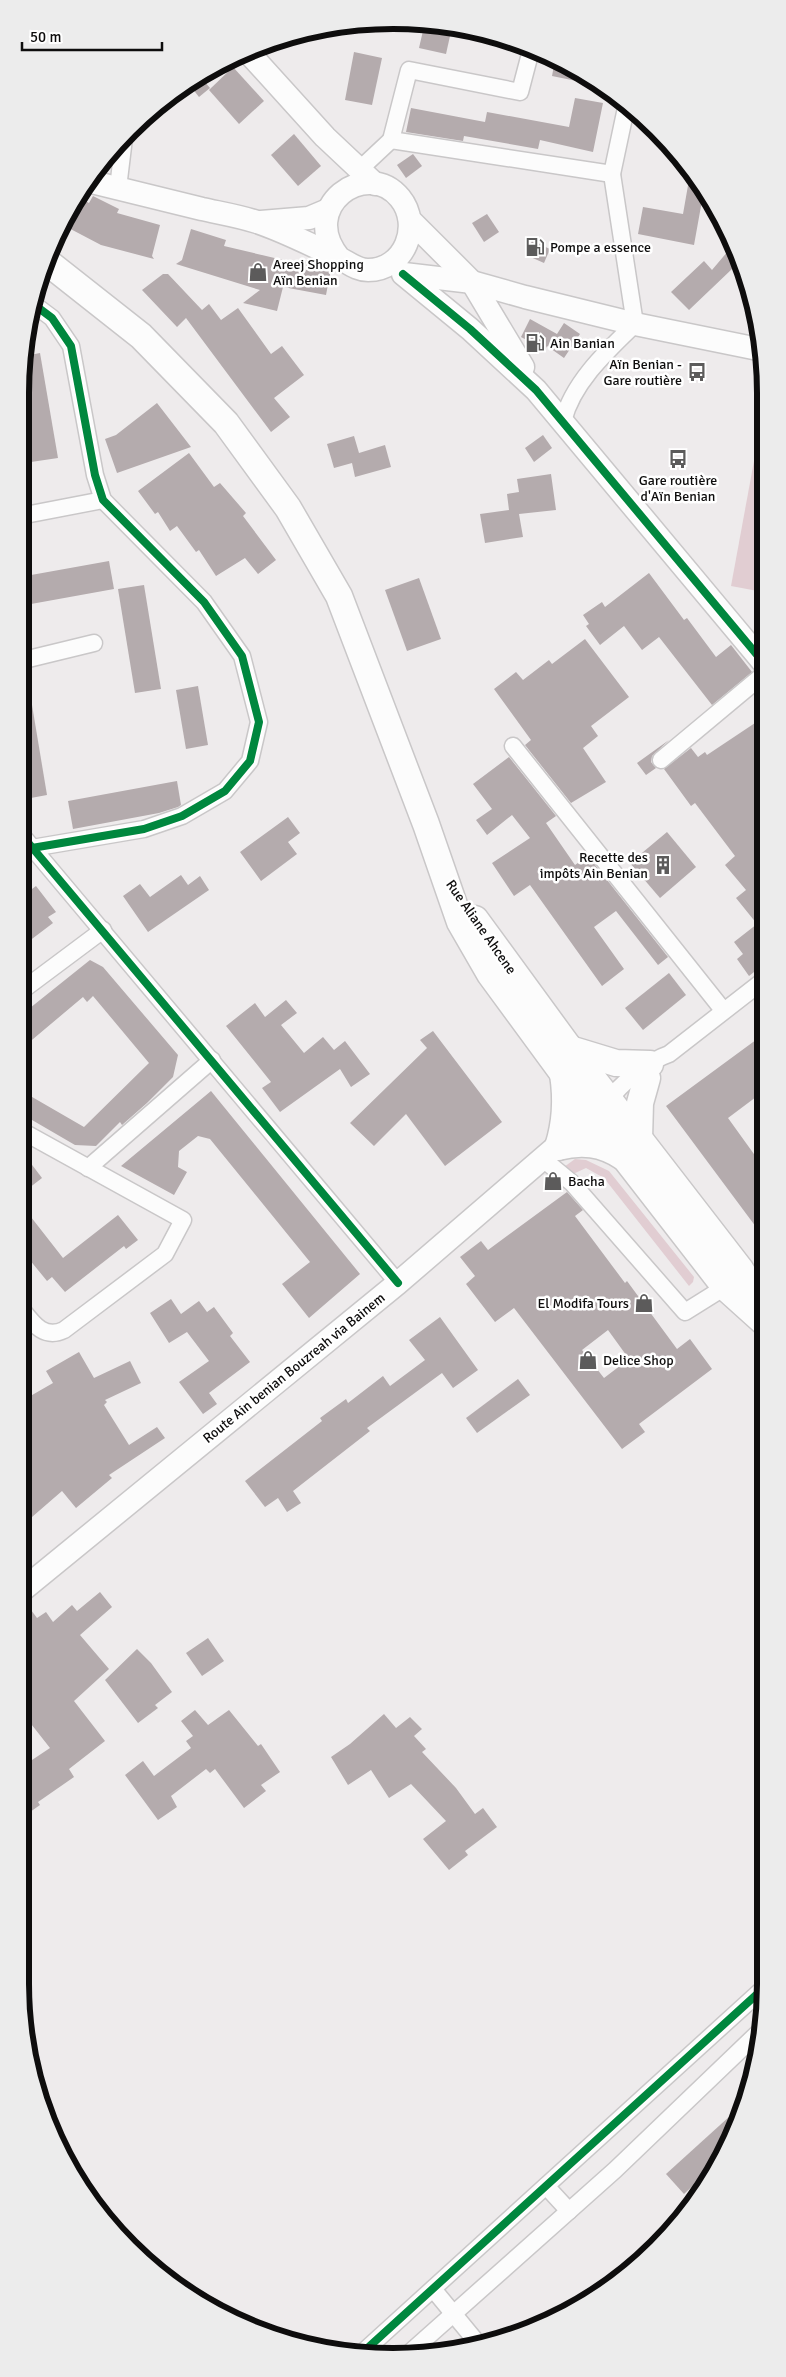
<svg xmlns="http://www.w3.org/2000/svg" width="786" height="2377" font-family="Signika,sans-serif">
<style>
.green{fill:#e1cdd2}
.building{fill:#b4abad;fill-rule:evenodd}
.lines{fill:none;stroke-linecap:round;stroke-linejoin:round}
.street-casing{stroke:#c9c7c8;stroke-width:19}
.secondary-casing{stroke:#c9c7c8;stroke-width:25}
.primary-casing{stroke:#c9c7c8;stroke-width:29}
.street{stroke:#fcfcfc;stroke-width:16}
.secondary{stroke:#fcfcfc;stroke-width:22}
.primary{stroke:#fcfcfc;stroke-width:26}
.cycleway-casing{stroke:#fff;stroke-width:11}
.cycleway{stroke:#00873e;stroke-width:8}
.labels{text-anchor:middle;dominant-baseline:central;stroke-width:5;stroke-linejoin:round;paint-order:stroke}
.poi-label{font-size:14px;fill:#0e0d0d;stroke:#fff;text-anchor:start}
.street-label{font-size:14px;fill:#0e0d0d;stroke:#fff}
.rim{fill:none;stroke:#0e0d0d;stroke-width:6}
</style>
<rect width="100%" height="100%" fill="#eeebec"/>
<g class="green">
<path d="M763 412V592L731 586Z"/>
<path d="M575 1159 586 1160 609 1171 694 1277 693 1282 689 1286 604 1178 586 1168 571 1175 564 1167Z"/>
</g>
<g class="building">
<path d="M425 22 452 27 446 54 419 48Z"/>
<path d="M354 52 382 58 372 105 345 100Z"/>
<path d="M555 60 580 70 596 85 552 76Z"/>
<path d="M233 67 264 101 239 124 209 90Z"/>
<path d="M199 75 210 88 199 97 188 83Z"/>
<path d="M575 98 603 103 593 152 540 140 538 149 464 136 463 141 406 132 411 108 485 122 487 112 569 127Z"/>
<path d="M294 134 321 166 298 186 271 155Z"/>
<path d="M413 154 422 166 406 178 397 165Z"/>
<path d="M690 174 703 195 694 245 638 234 643 207 683 214Z"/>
<path d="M93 196 119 209 117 213 160 225 152 256 154 259 101 245 61 224 78 197 89 203Z"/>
<path d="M487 214 499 232 484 242 472 223Z"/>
<path d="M191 229 226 240 224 246 304 265 306 260 318 262 331 269 326 295 283 287 277 311 243 303 260 290 176 264 182 260Z"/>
<path d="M532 241 550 249 544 263 526 255Z"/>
<path d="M734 244 746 281 732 269 689 310 671 292 704 261 712 270Z"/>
<path d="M163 274H168L202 310 209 304 221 320 238 308 271 354 282 346 304 375 274 398 290 417 271 432 186 318 177 327 142 290Z"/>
<path d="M530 319 557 334 564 323 580 334 564 358 547 346 545 350 521 337Z"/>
<path d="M40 353 58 458 31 462 20 392 25 356Z"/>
<path d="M157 403 191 447 117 473 105 439 116 435Z"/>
<path d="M543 435 552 448 534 462 525 448Z"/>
<path d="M354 436 359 453 385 445 391 467 355 477 352 463 334 468 327 444Z"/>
<path d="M189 453 214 487 220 483 246 513 243 516 276 560 258 574 245 558 216 576 199 550 196 552 177 526 170 531 158 512 155 514 138 491Z"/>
<path d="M551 474 556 510 519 514 523 537 485 543 480 514 509 510 507 494 519 492 517 479Z"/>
<path d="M109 561 114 589 20 606V577Z"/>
<path d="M649 573 684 620 687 618 716 657 731 645 752 672 712 705 659 637 642 650 624 626 600 645 586 626 589 624 583 615 602 602 605 607Z"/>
<path d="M419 578 441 639 407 651 385 590Z"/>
<path d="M144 585 161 689 135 693 118 589Z"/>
<path d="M585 639 629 697 591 726 598 736 583 748 606 782 571 803 525 745 531 740 494 689 516 672 523 680 549 660 552 664Z"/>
<path d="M20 681H28L47 795 20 800Z"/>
<path d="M198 686 208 745 186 749 176 690Z"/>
<path d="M764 717V798L755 803 764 814V964L749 976 737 959 743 954 734 942 757 924 736 898 746 890 725 865 735 856 695 803 691 806 664 769 691 748 698 757 705 752 707 755Z"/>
<path d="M669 740 652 756 651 762 656 768 646 775 637 763Z"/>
<path d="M509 757 556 816 546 823 575 865 588 856 668 957 658 965 616 911 594 927 624 969 602 986 530 885 514 896 492 863 530 838 512 815 487 835 476 820 492 809 473 784Z"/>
<path d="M177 781 181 805 178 807 159 813 73 829 68 801Z"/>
<path d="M288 817 300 833 288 842 297 854 261 881 240 852Z"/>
<path d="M667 832 696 867 660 898 630 863Z"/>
<path d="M181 875 188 885 200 876 209 890 148 932 123 896 140 884 150 897Z"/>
<path d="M36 886 56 912 48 917 53 923 20 948V898Z"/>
<path d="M90 960 103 967 178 1055 173 1077 147 1103 122 1125 120 1122 96 1146 75 1145 20 1113V1090L84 1127 149 1063 93 996 87 1002 83 997 20 1050V1016Z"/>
<path d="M669 973 686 995 643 1030 625 1008Z"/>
<path d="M286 1000 297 1013 281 1025 304 1053 323 1037 334 1050 345 1041 370 1074 351 1087 340 1069 280 1112 262 1088 271 1082 226 1026 255 1003 265 1017Z"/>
<path d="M433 1031 502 1122 445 1166 406 1114 374 1146 350 1123 427 1048 420 1040Z"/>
<path d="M764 1034V1091L728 1118 764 1168 765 1239 666 1106Z"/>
<path d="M211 1091 360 1274 309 1318 282 1284 310 1262 210 1139 198 1136 179 1151 178 1167 187 1172 174 1195 121 1166Z"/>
<path d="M20 1149 42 1178 20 1195Z"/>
<path d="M567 1192 583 1210 575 1216 625 1283 627 1281 677 1349 690 1339 712 1369 639 1424 645 1432 622 1449 514 1308 495 1322 466 1284 475 1276 460 1257 481 1241 488 1250ZM608 1330 629 1359 604 1378 582 1350Z"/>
<path d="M20 1203 63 1258 118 1215 138 1240 126 1249 124 1246 65 1292 52 1277 47 1281 20 1248Z"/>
<path d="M171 1299 181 1314 199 1301 207 1312 214 1307 233 1333 230 1336 250 1362 209 1393 217 1404 203 1414 179 1382 209 1361 187 1332 169 1343 150 1313Z"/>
<path d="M440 1317 478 1370 453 1388 442 1373 367 1428 370 1431 293 1491 301 1503 287 1512 278 1498 265 1507 245 1481 322 1421 320 1418 346 1399 348 1403 383 1376 390 1386 425 1360 409 1340Z"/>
<path d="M79 1352 94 1378 130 1361 141 1383 105 1400 107 1402 104 1405 129 1445 157 1427 165 1438 109 1475 112 1478 76 1508 62 1491 32 1517 20 1503V1402L53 1383 46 1371Z"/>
<path d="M518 1379 530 1395 477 1433 466 1418Z"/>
<path d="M100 1592 112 1607 80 1635 109 1669 74 1701 105 1741 69 1769 74 1777 38 1802 40 1805 20 1819V1768L50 1748 28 1720 20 1725V1619L31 1610 37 1618 46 1612 53 1622 72 1605 77 1611Z"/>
<path d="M208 1638 224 1661 202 1676 186 1653Z"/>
<path d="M137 1649 151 1663 172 1692 155 1705 158 1708 138 1723 105 1680Z"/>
<path d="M195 1710 208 1725 229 1710 258 1746 261 1744 280 1772 261 1785 266 1791 244 1808 215 1769 210 1773 206 1769 171 1796 177 1807 158 1820 125 1775 143 1761 154 1776 191 1748 186 1741 193 1736 181 1721Z"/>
<path d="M384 1714 396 1728 410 1717 422 1729 414 1736 426 1749 422 1752 456 1788 475 1814 483 1808 497 1827 465 1851 468 1855 449 1870 423 1839 446 1821 411 1784 389 1798 371 1770 348 1785 331 1757 350 1744Z"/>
<path d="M741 2106 714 2166 684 2194 666 2174Z"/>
</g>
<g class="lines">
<g class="street-casing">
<g id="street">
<path d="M391 140 409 70 520 92 531 50"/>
<path d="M360 169 391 140 612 174 626 108"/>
<path d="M118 188 124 138"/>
<path d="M32 303 52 318 71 346 95 475 103 500 204 602 242 656 259 722 250 761 225 791 182 816 144 829 32 848"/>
<path d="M563 421C573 382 607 351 635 324L612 174"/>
<path d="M20 516 103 500"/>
<path d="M20 661 94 643"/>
<path d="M513 746 723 1010"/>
<path d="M661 760 763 675"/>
<path d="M20 833 398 1283"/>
<path d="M20 992 103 930"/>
<path d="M609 1101C619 1084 651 1060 669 1054L764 980"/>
<path d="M20 1130 183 1220 165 1254 64 1330C43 1340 32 1322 20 1307"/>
<path d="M543 1159 572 1183 685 1312 725 1287"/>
<path d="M88 1168 212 1060"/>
<path d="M546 2186 569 2211"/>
<path d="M433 2289 480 2346"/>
<path d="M361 2354 766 1986"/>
<path d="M406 2356 615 2170 760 2031"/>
</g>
</g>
<g class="secondary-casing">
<g id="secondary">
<path d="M247 51 325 137 375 184"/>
<path d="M88 181C126 190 164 200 202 209 220 213 239 216 257 222 284 231 311 245 337 257 348 262 356 270 368 270 405 270 422 225 400 198 367 157 296 207 340 259"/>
<path d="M411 221 472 282 523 367"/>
<path d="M261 222 309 218 328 210"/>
<path d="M403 274 470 329 536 390 763 662"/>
<path d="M404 274 472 282 525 297 635 324 763 350"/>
<path d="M20 1592 398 1283 607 1103"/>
</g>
</g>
<g class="primary-casing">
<g id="primary">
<path d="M46 261 141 336 226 423 288 508 339 596 426 824 460 922 490 974 625 1158 725 1287 765 1323"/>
<path d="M475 919 570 1049 740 1269 765 1309"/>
<path d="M570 1049 616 1063 650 1064"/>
<path d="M639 1139 640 1103 647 1078"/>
<path d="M558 1147C566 1122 567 1100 563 1074"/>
<path d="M558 1147C582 1141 602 1143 623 1157"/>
</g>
</g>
<use href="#street" class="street"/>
<use href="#secondary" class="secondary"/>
<use href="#primary" class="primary"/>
<g class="cycleway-casing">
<g id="cycleway">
<path d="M403 274 470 329 536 390 763 662"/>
<path d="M32 303 52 318 71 346 95 475 103 500 204 602 242 656 259 722 250 761 225 791 182 816 144 829 32 848"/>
<path d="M20 833 398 1283"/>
<path d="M361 2354 766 1986"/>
</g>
</g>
<use href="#cycleway" class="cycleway"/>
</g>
<defs>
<g id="fuel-bare" transform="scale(1.5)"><path d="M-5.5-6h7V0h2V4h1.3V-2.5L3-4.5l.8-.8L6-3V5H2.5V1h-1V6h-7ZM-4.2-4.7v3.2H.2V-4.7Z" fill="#5c5b5b" stroke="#fff" stroke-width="2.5" paint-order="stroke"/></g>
<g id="shop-bare" transform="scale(1.5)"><path d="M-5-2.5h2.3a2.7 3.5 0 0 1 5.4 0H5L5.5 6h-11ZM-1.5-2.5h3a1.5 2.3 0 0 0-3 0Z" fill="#5c5b5b" stroke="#fff" stroke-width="2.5" paint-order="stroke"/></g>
<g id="bus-bare" transform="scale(1.5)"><path d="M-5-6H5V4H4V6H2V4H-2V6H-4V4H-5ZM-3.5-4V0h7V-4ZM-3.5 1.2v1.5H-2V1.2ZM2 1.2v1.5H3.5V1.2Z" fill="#5c5b5b" stroke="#fff" stroke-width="2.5" paint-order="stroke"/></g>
<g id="building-bare" transform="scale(1.5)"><path d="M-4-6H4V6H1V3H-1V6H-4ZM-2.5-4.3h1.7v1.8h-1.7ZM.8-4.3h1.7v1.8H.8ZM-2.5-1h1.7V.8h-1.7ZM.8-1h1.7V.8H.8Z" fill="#5c5b5b" stroke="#fff" stroke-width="2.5" paint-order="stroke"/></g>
</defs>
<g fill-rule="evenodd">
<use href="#fuel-bare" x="535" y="247"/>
<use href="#shop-bare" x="258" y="272"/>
<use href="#fuel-bare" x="535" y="343"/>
<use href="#bus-bare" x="697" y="372"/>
<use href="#bus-bare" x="678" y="459"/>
<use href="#building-bare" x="663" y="865"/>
<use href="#shop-bare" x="553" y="1181"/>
<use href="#shop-bare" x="644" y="1303"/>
<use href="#shop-bare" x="588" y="1360"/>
</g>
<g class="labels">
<g class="poi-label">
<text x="550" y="247">Pompe a essence</text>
<text x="273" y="264">Areej Shopping<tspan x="273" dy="16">Aïn Benian</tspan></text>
<text x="550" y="343">Ain Banian</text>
<text x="682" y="364" text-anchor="end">Aïn Benian -<tspan x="682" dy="16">Gare routière</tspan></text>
<text x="678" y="480" text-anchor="middle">Gare routière<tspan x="678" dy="16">d'Aïn Benian</tspan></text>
<text x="648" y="857" text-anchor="end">Recette des<tspan x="648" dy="16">impôts Ain Benian</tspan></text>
<text x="568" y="1181">Bacha</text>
<text x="629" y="1303" text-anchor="end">El Modifa Tours</text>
<text x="603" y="1360">Delice Shop</text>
</g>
<g class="street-label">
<text transform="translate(481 927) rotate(55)">Rue Aliane Ahcene</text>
<text transform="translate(294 1368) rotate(-39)">Route Ain benian Bouzreah via Bainem</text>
</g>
</g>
<path d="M0 0H786V2377H0ZM393 29H393A364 364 0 0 1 757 393V1984A364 364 0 0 1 393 2348H393A364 364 0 0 1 29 1984V393A364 364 0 0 1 393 29Z" fill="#ececec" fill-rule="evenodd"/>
<path class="rim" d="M393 29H393A364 364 0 0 1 757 393V1984A364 364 0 0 1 393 2348H393A364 364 0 0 1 29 1984V393A364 364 0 0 1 393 29Z"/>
<path d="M22 42v8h140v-8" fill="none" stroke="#0e0d0d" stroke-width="2.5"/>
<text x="30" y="42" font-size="15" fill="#0e0d0d" stroke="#ffffff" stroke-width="4" paint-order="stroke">50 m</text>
</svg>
